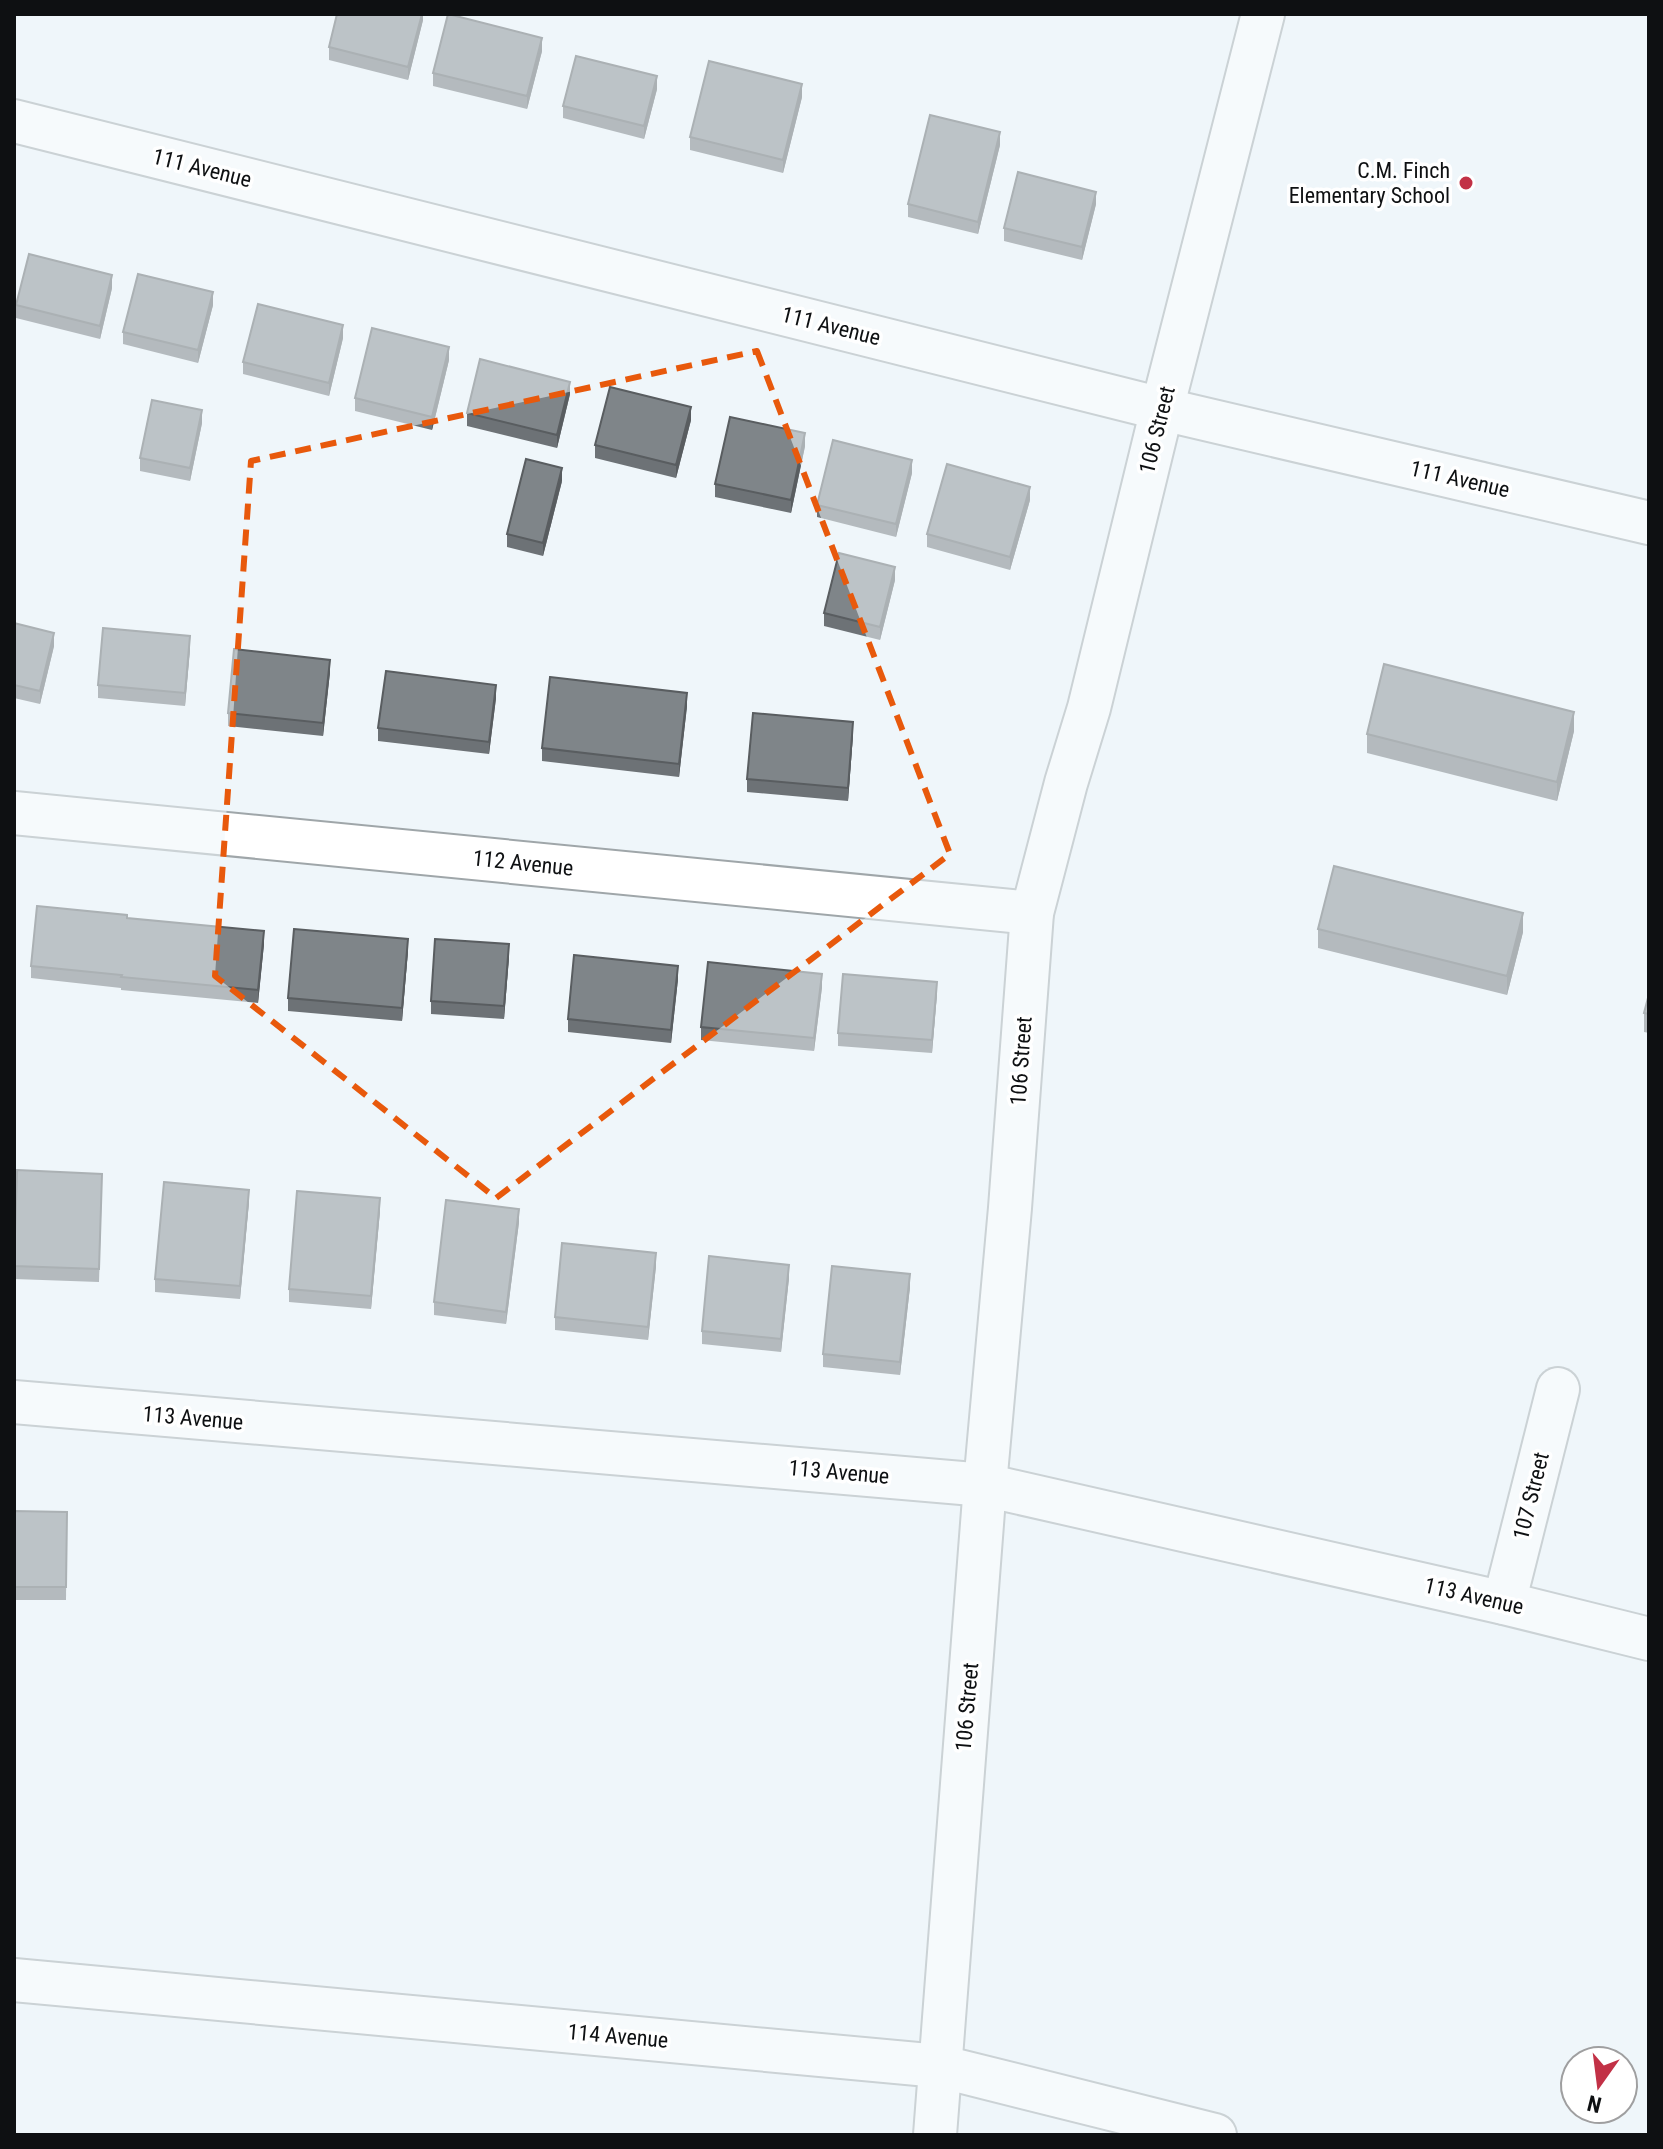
<svg xmlns="http://www.w3.org/2000/svg" width="1663" height="2149" font-family="'Roboto Condensed',sans-serif">
<style>
.lines{fill:none;stroke-linecap:round;stroke-linejoin:round}
.street-casing{stroke:#9fa6a9;stroke-width:46}
.street{stroke:#fff;stroke-width:42}
.wall{fill:#6d7276}
.shaded-wall{fill:#595d60}
.building{fill:#7f8589;stroke:#595d60;stroke-width:2}
.marked{fill:none;stroke:#e8590c;stroke-width:6;stroke-dasharray:16 10;stroke-linejoin:round}
.poi-dot{fill:#c23146;stroke:#fff;stroke-width:3}
.labels{text-anchor:middle;dominant-baseline:central;stroke-width:7;stroke-linejoin:round;paint-order:stroke}
.street-label{font-size:22px;fill:#0e1012;stroke:#fff}
.poi-label{font-size:22px;fill:#0e1012;stroke:#fff;text-anchor:end}
</style>
<rect width="100%" height="100%" fill="#eff6fa"/>
<g class="lines">
<g class="street-casing">
<g id="street">
<path d="M14 121 1162 409 1649 523"/>
<path d="M14 813 1032 913"/>
<path d="M14 1402 985 1485 1504 1603 1649 1639"/>
<path d="M1504 1603 1558 1389"/>
<path d="M14 1980 939 2066 1215 2135"/>
<path d="M935 2135 985 1485 1010 1208 1032 913 1066 783 1089 708 1162 409 1263 14"/>
</g>
</g>
<use href="#street" class="street"/>
</g>
<g class="wall">
<path d="M423 14V20L408 80 329 60V47Z"/>
<path d="M542 51 527 109 433 86V73Z"/>
<path d="M657 89 644 139 563 118V106Z"/>
<path d="M802 97 783 173 690 150V137Z"/>
<path d="M1000 145 978 234 908 217V204Z"/>
<path d="M1096 204 1082 260 1004 241V228Z"/>
<path d="M112 288 100 339 16 318V305Z"/>
<path d="M213 305 198 363 123 344V332Z"/>
<path d="M343 338 329 396 243 374V362Z"/>
<path d="M449 360 432 430 355 411V398Z"/>
<path d="M570 394 557 448 467 426V413Z"/>
<path d="M691 420 676 478 595 458V445Z"/>
<path d="M202 423 190 481 140 471V458Z"/>
<path d="M805 446 791 513 715 497V484Z"/>
<path d="M912 473 896 537 817 517V505Z"/>
<path d="M562 481 543 556 507 547V534Z"/>
<path d="M1030 500 1010 570 927 547V534Z"/>
<path d="M895 580 880 640 824 626V613Z"/>
<path d="M14 623 54 646 40 704 14 698Z"/>
<path d="M190 649 185 706 98 698V685Z"/>
<path d="M330 672 323 736 228 726V713Z"/>
<path d="M496 698 489 754 378 741V728Z"/>
<path d="M687 706 679 777 542 761V748Z"/>
<path d="M1574 731 1557 801 1367 753V734Z"/>
<path d="M853 735 848 801 747 792V779Z"/>
<path d="M127 918 264 944 258 1003 121 990V988L31 978V966Z"/>
<path d="M1318 929 1523 932 1507 995 1318 948Z"/>
<path d="M408 951 402 1021 288 1011V998Z"/>
<path d="M509 957 504 1019 431 1014V1001Z"/>
<path d="M678 979 671 1043 568 1032V1019Z"/>
<path d="M822 987 814 1051 701 1040V1027Z"/>
<path d="M937 994 932 1053 838 1046V1033Z"/>
<path d="M1649 994V1033L1644 1032V1013Z"/>
<path d="M102 1187 99 1282 14 1279V1247Z"/>
<path d="M249 1202 240 1299 155 1292V1279Z"/>
<path d="M380 1211 371 1309 289 1302V1289Z"/>
<path d="M519 1222 506 1324 434 1315V1302Z"/>
<path d="M656 1266 648 1340 555 1330V1317Z"/>
<path d="M789 1278 781 1352 702 1344V1331Z"/>
<path d="M910 1287 900 1375 823 1367V1354Z"/>
<path d="M14 1511 67 1512 66 1600H14Z"/>
</g>
<g class="shaded-wall">
<path d="M422 14H423V20L408 80V67Z"/>
<path d="M542 38V51L527 109V96Z"/>
<path d="M657 76V89L644 139V126Z"/>
<path d="M802 84V97L783 173V160Z"/>
<path d="M1000 132V145L978 234V222Z"/>
<path d="M1096 192V204L1082 260V247Z"/>
<path d="M112 275V288L100 339V326Z"/>
<path d="M213 292V305L198 363V350Z"/>
<path d="M343 325V338L329 396V383Z"/>
<path d="M449 347V360L432 430V417Z"/>
<path d="M570 382V394L557 448V435Z"/>
<path d="M691 407V420L676 478V465Z"/>
<path d="M202 410V423L190 481V468Z"/>
<path d="M805 433V446L791 513V500Z"/>
<path d="M912 460V473L896 537V524Z"/>
<path d="M562 468V481L543 556V543Z"/>
<path d="M1030 487V500L1010 570V557Z"/>
<path d="M895 567V580L880 640V627Z"/>
<path d="M54 633V646L40 704V691Z"/>
<path d="M190 636V649L185 706V693Z"/>
<path d="M330 660V672L323 736V723Z"/>
<path d="M496 685V698L489 754V742Z"/>
<path d="M687 693V706L679 777V764Z"/>
<path d="M1574 712V731L1557 801V782Z"/>
<path d="M853 722V735L848 801V788Z"/>
<path d="M1523 913V932L1507 995V976Z"/>
<path d="M264 931V944L258 1003V990Z"/>
<path d="M408 939V951L402 1021V1008Z"/>
<path d="M509 944V957L504 1019V1006Z"/>
<path d="M678 966V979L671 1043V1030Z"/>
<path d="M822 974V987L814 1051V1038Z"/>
<path d="M937 982V994L932 1053V1040Z"/>
<path d="M249 1190V1202L240 1299V1286Z"/>
<path d="M380 1198V1211L371 1309V1296Z"/>
<path d="M519 1209V1222L506 1324V1312Z"/>
<path d="M656 1253V1266L648 1340V1327Z"/>
<path d="M789 1265V1278L781 1352V1339Z"/>
<path d="M910 1274V1287L900 1375V1362Z"/>
</g>
<g class="building">
<path d="M337 14H422L408 67 329 47Z"/>
<path d="M448 14 542 38 527 96 433 73Z"/>
<path d="M576 56 657 76 644 126 563 106Z"/>
<path d="M709 61 802 84 783 160 690 137Z"/>
<path d="M930 115 1000 132 978 222 908 204Z"/>
<path d="M1018 172 1096 192 1082 247 1004 228Z"/>
<path d="M29 254 112 275 100 326 16 305Z"/>
<path d="M138 274 213 292 198 350 123 332Z"/>
<path d="M258 304 343 325 329 383 243 362Z"/>
<path d="M372 328 449 347 432 417 355 398Z"/>
<path d="M480 359 570 382 557 435 467 413Z"/>
<path d="M610 387 691 407 676 465 595 445Z"/>
<path d="M152 400 202 410 190 468 140 458Z"/>
<path d="M730 417 805 433 791 500 715 484Z"/>
<path d="M833 440 912 460 896 524 817 505Z"/>
<path d="M526 459 562 468 543 543 507 534Z"/>
<path d="M947 464 1030 487 1010 557 927 534Z"/>
<path d="M839 553 895 567 880 627 824 613Z"/>
<path d="M14 623 54 633 40 691 14 685Z"/>
<path d="M103 628 190 636 185 693 98 685Z"/>
<path d="M234 649 330 660 323 723 228 713Z"/>
<path d="M1384 664 1574 712 1557 782 1367 734Z"/>
<path d="M386 671 496 685 489 742 378 728Z"/>
<path d="M550 677 687 693 679 764 542 748Z"/>
<path d="M753 713 853 722 848 788 747 779Z"/>
<path d="M1334 866 1523 913 1507 976 1318 929Z"/>
<path d="M37 906 127 915V918L264 931 258 990 121 977 122 975 31 966Z"/>
<path d="M294 929 408 939 402 1008 288 998Z"/>
<path d="M435 939 509 944 504 1006 431 1001Z"/>
<path d="M574 955 678 966 671 1030 568 1019Z"/>
<path d="M708 962 822 974 814 1038 701 1027Z"/>
<path d="M843 974 937 982 932 1040 838 1033Z"/>
<path d="M1649 994V1014L1644 1013Z"/>
<path d="M17 1170 102 1174 99 1269 14 1266Z"/>
<path d="M164 1182 249 1190 240 1286 155 1279Z"/>
<path d="M297 1191 380 1198 371 1296 289 1289Z"/>
<path d="M446 1200 519 1209 506 1312 434 1302Z"/>
<path d="M562 1243 656 1253 648 1327 555 1317Z"/>
<path d="M709 1256 789 1265 781 1339 702 1331Z"/>
<path d="M832 1266 910 1274 900 1362 823 1354Z"/>
<path d="M14 1511 67 1512 66 1587H14Z"/>
</g>
<path d="M0 0H1663V2149H0ZM757 351 950 854 496 1198 215 976 251 461Z" fill="#eff6fa" fill-opacity=".55" fill-rule="evenodd"/>
<path class="marked" d="M757 351 950 854 496 1198 215 976 251 461Z"/>
<circle class="poi-dot" cx="1466" cy="183" r="8"/>
<g class="labels">
<g class="street-label">
<text transform="translate(202 168) rotate(14)">111 Avenue</text>
<text transform="translate(831 326) rotate(14)">111 Avenue</text>
<text transform="translate(1157 430) rotate(-76)">106 Street</text>
<text transform="translate(1460 479) rotate(13)">111 Avenue</text>
<text transform="translate(523 863) rotate(6)">112 Avenue</text>
<text transform="translate(1021 1061) rotate(-86)">106 Street</text>
<text transform="translate(193 1418) rotate(5)">113 Avenue</text>
<text transform="translate(839 1472) rotate(5)">113 Avenue</text>
<text transform="translate(1531 1496) rotate(-76)">107 Street</text>
<text transform="translate(1474 1596) rotate(13)">113 Avenue</text>
<text transform="translate(967 1707) rotate(-85)">106 Street</text>
<text transform="translate(618 2036) rotate(5)">114 Avenue</text>
</g>
<g class="poi-label">
<text x="1450" y="170">C.M. Finch<tspan x="1450" dy="25">Elementary School</tspan></text>
</g>
</g>
<rect width="1663" height="2149" fill="none" stroke="#0e1012" stroke-width="32"/>
<g transform="translate(1599 2085) rotate(194)"><circle r="38" fill="#ffffff" stroke="#9f9fa0" stroke-width="2"/>
<path d="M0-6L14 30L0 20L-14 30Z" fill="#c23146"/>
<text y="-12" font-size="22" font-weight="bold" text-anchor="middle" fill="#0e1012">N</text>
</g>
</svg>
